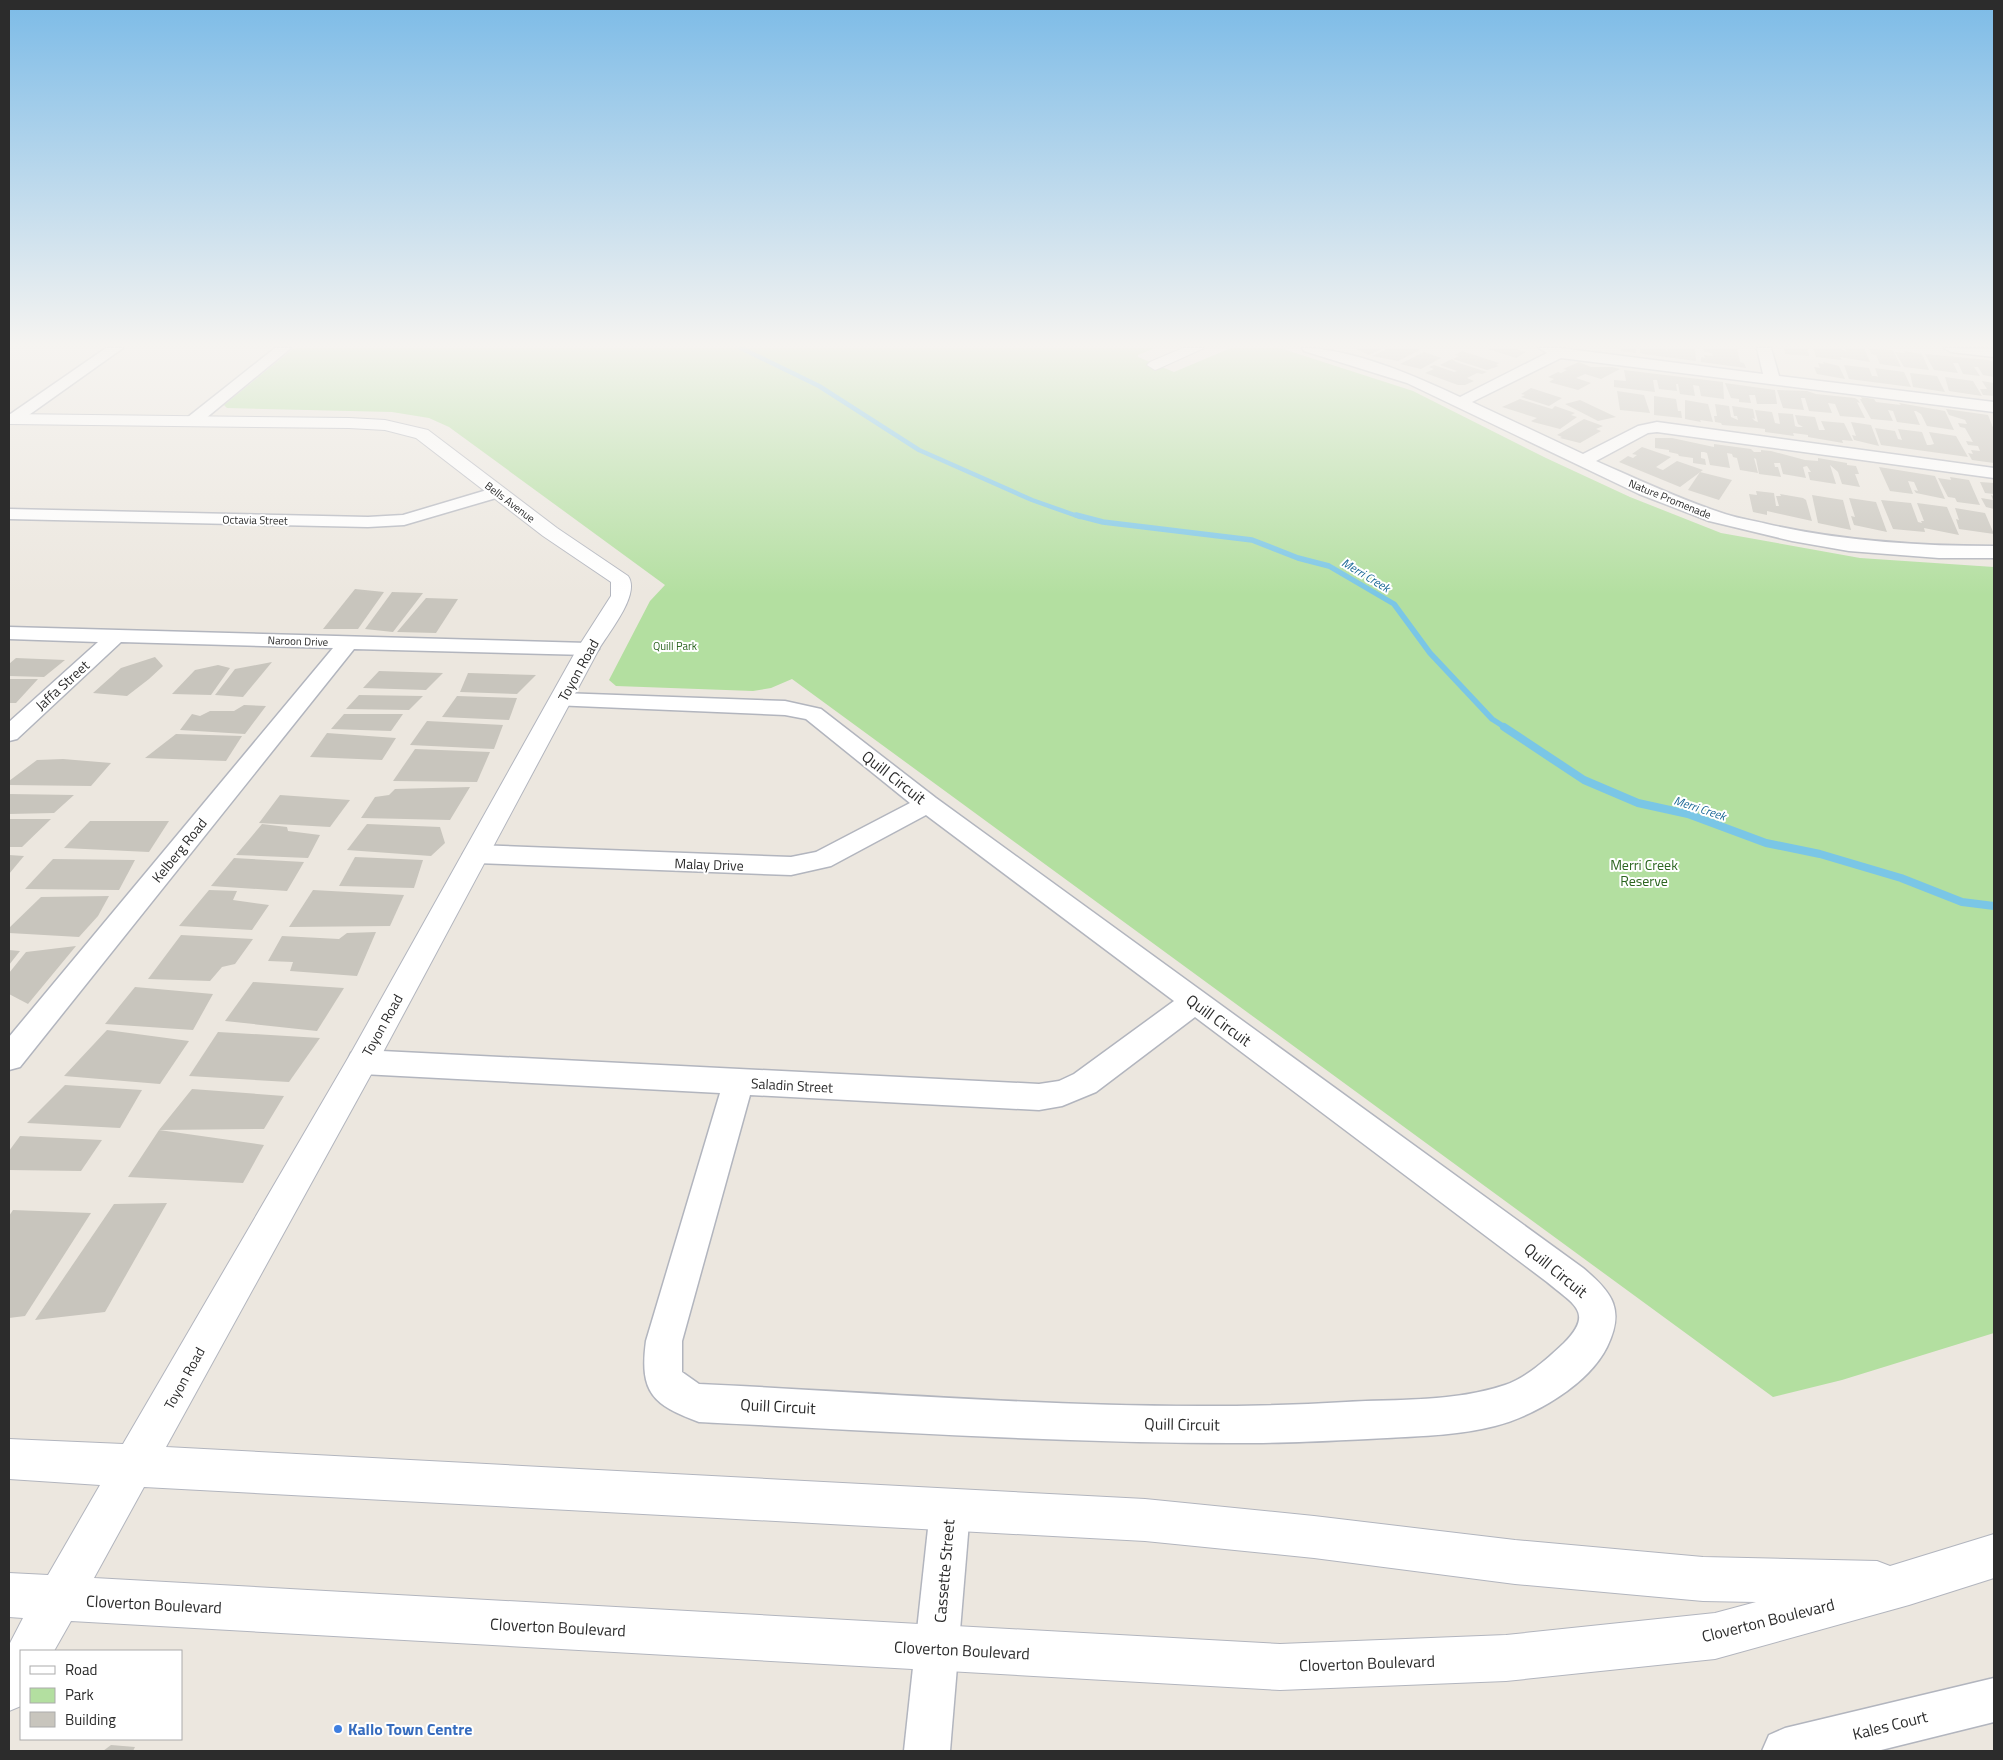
<svg xmlns="http://www.w3.org/2000/svg" width="2003" height="1760" font-family="'Titillium Web',sans-serif">
<style>
.green{fill:#b3dfa0}
.lines{fill:none;stroke-linecap:round;stroke-linejoin:round}
.stream-far2{stroke:#7ac6e6;stroke-width:4.5}
.stream-far1{stroke:#7ac6e6;stroke-width:5.5}
.stream{stroke:#7ac6e6;stroke-width:8}
.building{fill:#c8c5bd}
.minor-casing{stroke:#b2b5be;stroke-width:3}
.tertiary-casing{stroke:#b2b5be;stroke-width:2}
.minor{fill:#fff;fill-rule:evenodd}
.tertiary{fill:#fff;fill-rule:evenodd}
.shop-dot{fill:#3f7fe0;stroke:#fff;stroke-width:2}
.labels{text-anchor:middle;dominant-baseline:central;stroke-width:4;stroke-linejoin:round;paint-order:stroke}
.far-street-label{font-size:11px;fill:#2c2c2c;stroke:#fff}
.far-park-label{font-size:11px;fill:#2c6520;stroke:#fff}
.far-water-label{font-size:12px;font-style:italic;fill:#176594;stroke:#fff}
.street-label{font-size:14px;fill:#2c2c2c;stroke:#fff}
.park-label{font-size:14px;fill:#2c6520;stroke:#fff}
.near-street-label{font-size:16px;fill:#2c2c2c;stroke:#fff}
.near-shop-label{font-size:16px;font-weight:bold;fill:#366cbe;stroke:#fff;text-anchor:start}
</style>
<rect width="100%" height="100%" fill="#ece7df"/>
<path class="green" d="M294 348H1155L1138 355V357L1174 372 1231 348H1280L1413 391 1546 458 1630 497 1721 533 1860 558 1994 567V1333L1842 1380 1773 1397 792 679 771 688 753 691 616 686 609 680 650 601 665 585 449 427 429 418 392 412 227 408 224 405Z"/>
<g class="lines">
<path class="stream-far2" d="M741 348 819 386 919 450 1032 500 1080 517"/>
<path class="stream-far1" d="M1076 515 1103 522 1252 540 1298 558 1329 566 1394 604 1430 653 1492 719 1506 728"/>
<path class="stream" d="M1504 727 1584 780 1638 803 1688 814 1766 843 1820 854 1901 878 1962 902 1994 906"/>
</g>
<g class="building">
<path d="M1354 348H1384L1369 355Z"/>
<path d="M1389 348H1416L1420 350 1398 361 1372 356Z"/>
<path d="M1514 348 1526 352 1516 358 1488 349Z"/>
<path d="M1621 348H1636V353L1621 351Z"/>
<path d="M1640 348H1663L1668 351 1667 348H1695L1696 361 1643 354 1640 353Z"/>
<path d="M1703 348H1737L1740 362 1744 363 1746 368 1701 362V357L1705 358 1704 355 1713 356 1712 353 1704 352Z"/>
<path d="M1784 348H1807L1809 356 1785 354Z"/>
<path d="M1813 348H1837L1846 351 1845 348H1864L1870 362 1840 357 1842 360 1816 357Z"/>
<path d="M1869 349 1893 350 1901 367 1880 364 1876 355 1871 354Z"/>
<path d="M1462 351 1499 363 1496 365 1499 366 1487 370 1453 359 1459 356 1455 355Z"/>
<path d="M1904 351 1922 354 1929 370 1904 367 1895 352 1905 353Z"/>
<path d="M1424 352 1441 358 1421 369 1400 364Z"/>
<path d="M1925 354 1988 360 1994 362V377L1983 375 1978 367H1974L1980 376 1963 374 1958 363H1953L1958 373 1934 370Z"/>
<path d="M1452 359 1456 362 1487 372 1482 374 1477 373 1467 378 1474 381 1465 385H1458L1425 373 1434 369 1429 367 1434 365 1454 372 1457 371 1440 365Z"/>
<path d="M1579 362 1591 367H1612L1620 369 1601 379 1585 374 1576 378 1591 383 1578 390 1549 382 1554 379 1548 377 1558 372 1561 373 1567 370 1563 369Z"/>
<path d="M1823 362 1839 366 1845 379 1817 374 1814 367 1820 368 1818 363 1824 364Z"/>
<path d="M1844 365 1869 368 1872 376H1876L1878 377 1875 368 1904 372 1911 387 1849 379Z"/>
<path d="M1624 370 1723 382 1724 399 1701 396 1699 386 1693 385 1695 396 1680 394 1678 384H1676L1677 391 1659 389 1657 380H1653L1655 392 1614 387V380L1626 381Z"/>
<path d="M1910 373 1937 376 1945 392 1913 387Z"/>
<path d="M1945 377 1973 381 1982 396 1949 391Z"/>
<path d="M1982 381 1994 383V396L1983 395 1980 389H1987Z"/>
<path d="M1725 383 1775 390 1777 404H1757L1755 395H1749L1751 403 1739 402V399L1731 398Z"/>
<path d="M1531 388 1562 398 1549 406 1521 397 1525 395 1521 394Z"/>
<path d="M1777 390 1807 391 1816 394 1855 398 1858 400 1860 403 1857 402 1865 418 1840 416 1835 404 1828 403 1832 413 1809 411 1805 398H1801L1804 410 1783 408Z"/>
<path d="M1617 391 1644 395 1650 413 1620 410Z"/>
<path d="M1654 396 1676 399 1678 411H1681L1682 418 1654 415Z"/>
<path d="M1861 397 1874 399 1876 402 1901 405 1899 403 1945 411 1954 430 1927 426 1921 414 1916 411H1914L1920 425 1897 422 1893 411 1888 410 1893 421 1871 419 1860 399H1862Z"/>
<path d="M1520 399 1552 409 1555 406 1575 413 1571 415 1577 417 1560 429 1533 422 1531 421 1537 418 1502 407Z"/>
<path d="M1580 400 1616 417 1598 421 1565 404Z"/>
<path d="M1685 400 1708 404 1713 422 1700 420 1701 422 1685 419Z"/>
<path d="M1715 404 1729 406 1731 417 1738 420 1737 416H1734L1732 406 1753 409 1755 419 1752 418 1755 421 1758 422 1755 410 1772 412 1775 423 1780 424 1778 413 1793 414 1795 426 1798 427H1803L1798 424 1795 415 1815 417 1819 430H1825L1821 421 1844 423 1853 441 1842 440 1843 443 1808 437V435L1793 433 1794 436 1765 432V429L1757 428 1722 425 1721 423 1715 422 1714 416H1717Z"/>
<path d="M1946 409 1988 415 1994 430V463L1972 460 1968 453 1973 454 1971 450 1980 451 1978 446 1968 445 1966 441 1973 442 1965 428 1960 427 1958 423 1967 424 1965 420 1949 415Z"/>
<path d="M1584 419 1603 426 1596 429 1601 431 1580 443 1560 438 1562 437 1557 435Z"/>
<path d="M1851 422 1871 425 1879 446 1854 440 1852 435 1856 436Z"/>
<path d="M1875 428 1895 431 1898 439 1902 440 1898 429 1922 432 1927 445H1930L1934 444 1929 432 1956 436 1968 457 1881 445Z"/>
<path d="M1655 438H1672L1714 447V444L1751 449 1754 452H1761V450L1771 451 1805 460 1818 461V458L1847 463V465L1856 466 1859 474H1855L1860 487 1842 484 1838 472 1830 465 1836 484 1810 480 1808 472H1811L1807 466 1803 467 1806 478 1783 474 1780 463H1774L1775 467H1778L1781 477 1759 474 1756 459 1754 458 1758 473 1740 470 1737 458 1733 457 1732 454 1727 453 1730 468 1710 465 1707 453 1704 452H1701V458L1705 459 1706 465 1693 463V458L1679 456 1678 454 1669 452V450L1655 448Z"/>
<path d="M1642 447 1671 457 1656 467 1660 469 1663 470 1677 461 1703 470 1680 487 1619 462 1628 456 1633 458 1637 455 1632 454Z"/>
<path d="M1879 467 1935 476 1945 499 1916 493 1914 490 1918 491 1914 482 1908 481 1913 494 1890 491Z"/>
<path d="M1700 472 1732 480 1719 500 1688 490Z"/>
<path d="M1950 477 1969 480 1980 505 1957 502 1955 498 1948 497 1938 478 1951 480Z"/>
<path d="M1980 482 1994 483V494L1985 493Z"/>
<path d="M1756 491 1774 493 1776 506H1779L1776 496H1781L1780 494 1803 498 1806 500 1812 521 1767 511V515L1753 512 1749 494 1757 495Z"/>
<path d="M1812 495 1843 500 1851 530 1818 523Z"/>
<path d="M1991 495 1994 496V509L1986 507 1981 498 1993 500Z"/>
<path d="M1849 498 1876 502 1887 532 1854 525 1851 516 1855 517Z"/>
<path d="M1881 500 1911 503 1918 522 1922 523 1921 521H1924L1917 503 1947 507 1959 535 1924 528 1925 532 1893 529Z"/>
<path d="M1955 508 1985 513 1994 534 1959 529 1956 519 1959 520Z"/>
<path d="M355 589 384 592 358 629H323Z"/>
<path d="M392 592 423 593 393 632 365 629Z"/>
<path d="M426 598 458 599 436 633 397 632Z"/>
<path d="M155 657 163 666 149 679 127 696 93 693 121 668Z"/>
<path d="M16 658 65 660 44 677 9 676V664Z"/>
<path d="M272 662 243 697 215 695 235 669Z"/>
<path d="M218 665 230 668 211 695 172 694 195 670Z"/>
<path d="M379 671 443 673 426 690 363 688Z"/>
<path d="M468 673 536 675 517 694 460 692Z"/>
<path d="M9 679H38L16 703H9Z"/>
<path d="M359 695 423 696 409 710 346 709Z"/>
<path d="M457 696 517 698 509 720 442 717Z"/>
<path d="M244 705 266 706 245 734 180 730 192 714 200 716 210 711H234Z"/>
<path d="M344 714H403L391 731 331 729Z"/>
<path d="M427 721 503 725 494 749 410 745Z"/>
<path d="M327 733 396 738 382 760 310 757Z"/>
<path d="M176 734 242 736 226 761 145 758Z"/>
<path d="M415 749 490 752 477 782 393 781Z"/>
<path d="M63 759 111 763 91 786 9 785V781L37 760Z"/>
<path d="M470 787 450 820 361 818 375 797 389 795 395 789Z"/>
<path d="M9 794 74 795 54 813 9 814Z"/>
<path d="M280 795 350 800 330 827 259 823Z"/>
<path d="M9 819H51L22 847H9Z"/>
<path d="M90 821H169L149 852 64 848Z"/>
<path d="M262 824 287 827 288 831 320 835 308 858 236 855Z"/>
<path d="M367 824 440 827 445 843 431 856 347 850Z"/>
<path d="M9 855 24 856 9 874Z"/>
<path d="M355 857 423 860 414 888 339 886Z"/>
<path d="M234 858 304 862 287 891 211 886Z"/>
<path d="M53 859 135 860 119 890 25 889Z"/>
<path d="M209 890 237 891 233 900 269 905 252 930 179 926Z"/>
<path d="M313 890 404 895 390 926 289 927Z"/>
<path d="M109 896 98 916 79 937 9 933V928L41 897Z"/>
<path d="M376 932 357 976 290 971 293 962 268 961 282 936 339 939 347 933Z"/>
<path d="M181 935 253 939 235 964 222 967 210 981 148 979Z"/>
<path d="M76 946 28 1004 9 994V973L26 952Z"/>
<path d="M9 950 20 951 9 965Z"/>
<path d="M253 982 344 988 317 1031 225 1021Z"/>
<path d="M135 987 213 994 193 1030 105 1024Z"/>
<path d="M107 1030 189 1041 160 1084 64 1076Z"/>
<path d="M218 1032 320 1038 289 1082 189 1076Z"/>
<path d="M65 1085 142 1090 120 1128 27 1123Z"/>
<path d="M192 1089 284 1096 264 1129 159 1130 264 1145 243 1183 128 1177 159 1130Z"/>
<path d="M20 1136 102 1140 81 1171 9 1170V1151Z"/>
<path d="M167 1203 105 1312 35 1320 114 1204Z"/>
<path d="M13 1210 91 1213 25 1316 9 1318V1216Z"/>
<path d="M111 1745 135 1747 133 1751H103Z"/>
</g>
<g class="lines">
<g class="minor-casing">
<g id="minor">
<path d="M106 348H123L19 422 9 423V415Z"/>
<path d="M275 348H291L200 423H188L186 420 188 417Z"/>
<path d="M1302 348C1352 348 1415 376 1460 397L1547 353 1539 348H1560L1763 374 1757 348H1771L1779 376 1994 402V412L1561 358 1472 402 1583 454 1638 426 1657 422 1994 468V478L1657 432 1648 433 1596 461C1637 479 1677 498 1719 512 1735 518 1751 520 1767 524 1842 541 1917 546 1994 546V558H1939L1849 551 1792 541 1709 521 1639 494 1407 383 1304 351Z"/>
<path d="M1944 348 1994 349V357L1951 352Z"/>
<path d="M497 487 503 488 506 492 503 496 404 525 368 527 9 519V509L368 517 403 515Z"/>
<path d="M9 627 588 643 595 645 599 649 595 653 588 655 354 649 20 1067 9 1070V1037L333 648 121 642 17 739 9 741V722L98 642 9 639Z"/>
<path d="M561 693 785 701 821 709 936 798 1583 1268C1613 1293 1625 1310 1607 1347 1588 1385 1534 1416 1495 1426 1460 1435 1423 1436 1387 1438 1342 1440 1298 1443 1253 1443 1068 1444 883 1431 699 1422 653 1405 639 1393 646 1341L720 1093 362 1074 351 1071 347 1062 351 1053 362 1050 1039 1084 1059 1081 1074 1074 1174 1001 926 815 831 866 791 875 476 863 467 860 463 854 467 848 476 845 791 857 816 852 910 803 806 719 785 715 553 705 550 700 553 695ZM1195 1017 1547 1282C1573 1304 1595 1312 1564 1343 1547 1359 1526 1378 1505 1385 1455 1402 1398 1399 1346 1402 1131 1415 914 1394 699 1384L682 1372V1341L750 1095 1039 1110 1062 1106 1096 1092Z"/>
<path d="M950 1490 964 1496 970 1510 950 1751H904L930 1510 936 1496Z"/>
<path d="M1994 1678V1722L1877 1751H1762L1769 1735 1785 1728Z"/>
</g>
</g>
<g class="tertiary-casing">
<g id="tertiary">
<path d="M1183 348H1204L1160 368 1155 370 1147 365 1150 362Z"/>
<path d="M9 414 349 418 385 420 428 430 557 528 628 576C641 594 609 632 599 649L373 1071 166 1447 1145 1499 1314 1516 1515 1540 1703 1557 1877 1561 1890 1566 1994 1534V1578L1909 1605 1715 1659 1506 1681 1280 1690 71 1621 54 1651H21V1706L9 1711V1645L23 1618 9 1617V1573L48 1575 100 1485 9 1479V1439L123 1444 351 1053 577 649 611 596V582L543 536 416 438 385 430 349 428 9 424ZM144 1487 1145 1541 1314 1558 1515 1584 1703 1601 1756 1602 1715 1613 1506 1635 1280 1644 94 1578Z"/>
</g>
</g>
<use href="#minor" class="minor"/>
<use href="#tertiary" class="tertiary"/>
</g>
<linearGradient id="sky" x2="0" y2="1"><stop stop-color="#7cbbe7"/><stop offset="0.58" stop-color="#f6f4f1"/><stop offset="1" stop-color="#f6f4f1" stop-opacity="0"/></linearGradient>
<rect width="2003" height="595" fill="url(#sky)"/>
<circle class="shop-dot" cx="338" cy="1729" r="5"/>
<g class="labels">
<g class="far-street-label">
<text transform="translate(1670 499) rotate(22)">Nature Promenade</text>
<text transform="translate(510 502) rotate(37)">Bells Avenue</text>
<text transform="translate(255 520) rotate(1)">Octavia Street</text>
<text transform="translate(298 641) rotate(2)">Naroon Drive</text>
</g>
<g class="far-park-label">
<text x="675" y="646">Quill Park</text>
</g>
<g class="far-water-label">
<text transform="translate(1366 575) rotate(31)">Merri Creek</text>
<text transform="translate(1700 808) rotate(18)">Merri Creek</text>
</g>
<g class="street-label">
<text transform="translate(578 670) rotate(-61)">Toyon Road</text>
<text transform="translate(62 685) rotate(-42)">Jaffa Street</text>
<text transform="translate(179 850) rotate(-51)">Kelberg Road</text>
<text transform="translate(709 864) rotate(2)">Malay Drive</text>
<text transform="translate(382 1025) rotate(-61)">Toyon Road</text>
<text transform="translate(792 1085) rotate(3)">Saladin Street</text>
<text transform="translate(184 1378) rotate(-61)">Toyon Road</text>
</g>
<g class="park-label">
<text x="1644" y="864">Merri Creek<tspan x="1644" dy="16">Reserve</tspan></text>
</g>
<g class="near-street-label">
<text transform="translate(894 777) rotate(38)">Quill Circuit</text>
<text transform="translate(1219 1020) rotate(36)">Quill Circuit</text>
<text transform="translate(1556 1270) rotate(39)">Quill Circuit</text>
<text transform="translate(778 1406) rotate(3)">Quill Circuit</text>
<text transform="translate(1182 1424) rotate(1)">Quill Circuit</text>
<text transform="translate(944 1571) rotate(-85)">Cassette Street</text>
<text transform="translate(154 1604) rotate(3)">Cloverton Boulevard</text>
<text transform="translate(1768 1620) rotate(-14)">Cloverton Boulevard</text>
<text transform="translate(558 1627) rotate(3)">Cloverton Boulevard</text>
<text transform="translate(962 1650) rotate(3)">Cloverton Boulevard</text>
<text transform="translate(1367 1663) rotate(-2)">Cloverton Boulevard</text>
<text transform="translate(1890 1725) rotate(-14)">Kales Court</text>
</g>
<g class="near-shop-label">
<text x="348" y="1729">Kallo Town Centre</text>
</g>
</g>
<rect width="2003" height="1760" fill="none" stroke="#2c2c2c" stroke-width="20"/>
<rect x="20" y="1650" width="162" height="90" fill="#ffffff" stroke="#ababab"/>
<rect x="30" y="1666" width="25" height="8" fill="#ffffff" stroke="#ababab"/>
<text x="65" y="1675" font-size="15" fill="#2c2c2c">Road</text>
<rect x="30" y="1688" width="25" height="15" fill="#b3dfa0" stroke="#ababab"/>
<text x="65" y="1700" font-size="15" fill="#2c2c2c">Park</text>
<rect x="30" y="1712" width="25" height="15" fill="#c8c5bd" stroke="#ababab"/>
<text x="65" y="1725" font-size="15" fill="#2c2c2c">Building</text>
</svg>
